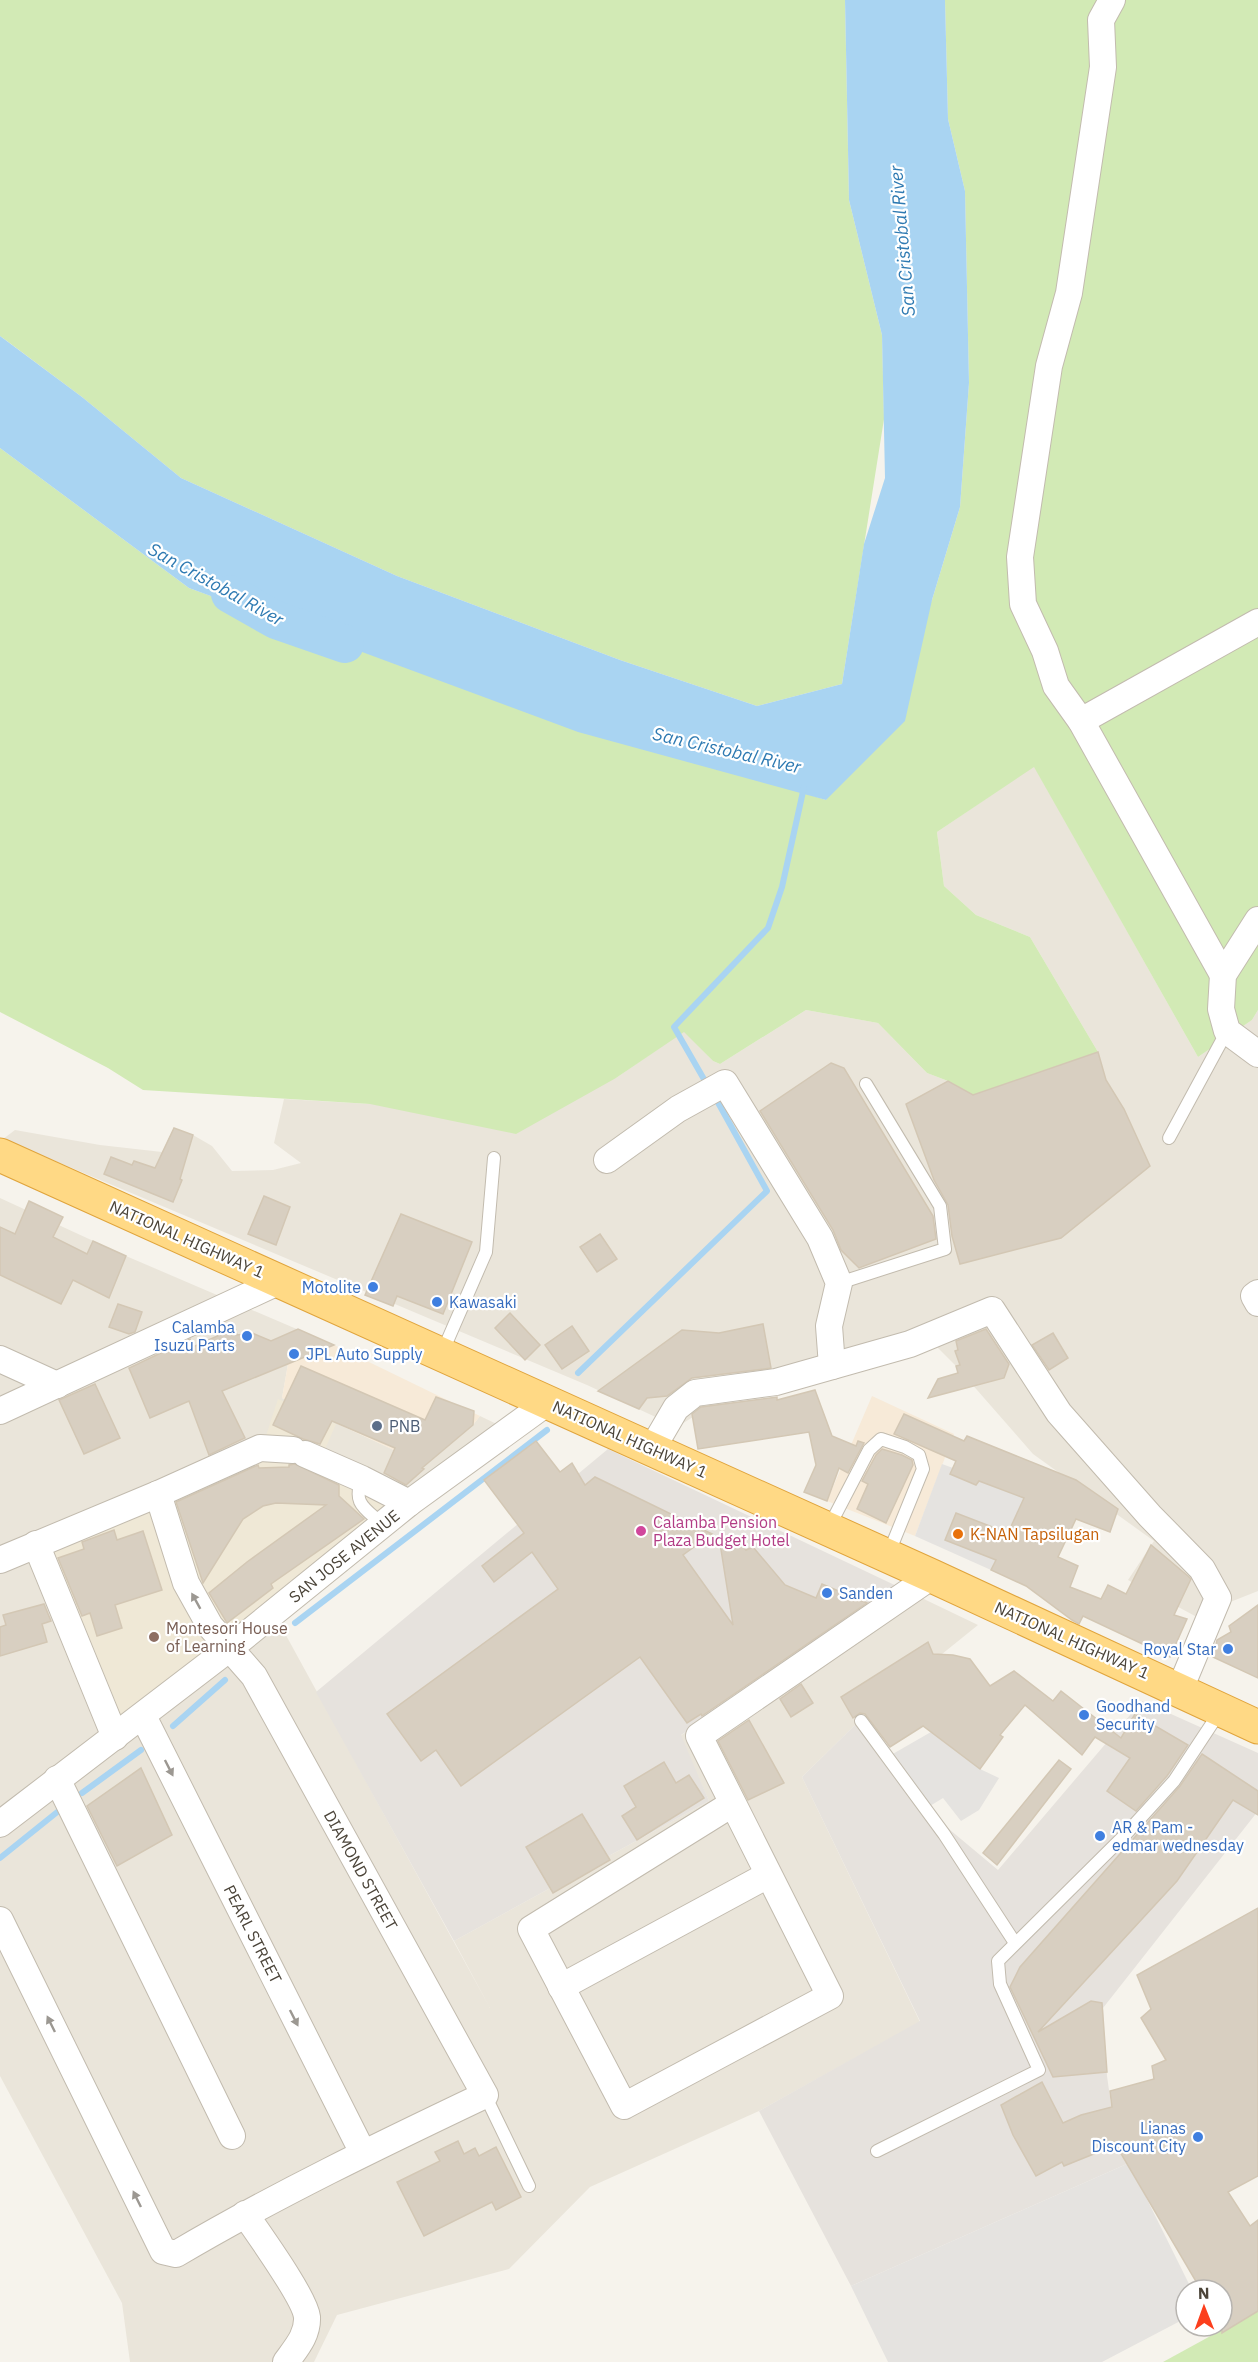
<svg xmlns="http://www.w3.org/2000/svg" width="1258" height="2362" font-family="'IBM Plex Sans',sans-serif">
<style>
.residential{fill:#eae5da}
.commercial{fill:#f7ead8}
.industrial{fill:#e6e2dd}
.education{fill:#efe8d6}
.green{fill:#d2eab5}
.parking{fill:#e5e3e0}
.water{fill:#a9d4f2}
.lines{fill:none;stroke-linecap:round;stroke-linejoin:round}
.stream{stroke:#a9d4f2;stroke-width:6}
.river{stroke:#a9d4f2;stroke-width:38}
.building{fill:#d8cfc1;stroke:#d3c7b4;stroke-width:1.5}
.service-casing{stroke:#c2bbae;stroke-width:14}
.minor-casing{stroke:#c2bbae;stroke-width:28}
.trunk-casing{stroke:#e0a43c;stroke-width:35}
.service{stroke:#fff;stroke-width:12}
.minor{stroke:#fff;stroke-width:26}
.trunk{stroke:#ffd985;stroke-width:33}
.oneway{fill:#9c9892}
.shop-dot{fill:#3f7fe0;stroke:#fff;stroke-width:2}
.service-dot{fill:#5c6f8a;stroke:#fff;stroke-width:2}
.hotel-dot{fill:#d1479c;stroke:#fff;stroke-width:2}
.food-dot{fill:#e8710a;stroke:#fff;stroke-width:2}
.education-dot{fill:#8d6e63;stroke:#fff;stroke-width:2}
.labels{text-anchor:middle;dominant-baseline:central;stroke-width:4.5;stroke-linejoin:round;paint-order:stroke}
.street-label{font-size:16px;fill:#4b4439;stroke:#fff}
.shop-label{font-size:16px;fill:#366cbe;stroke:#fff;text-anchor:start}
.service-label{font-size:16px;fill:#4e5e75;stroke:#fff;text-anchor:start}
.hotel-label{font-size:16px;fill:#b23c85;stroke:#fff;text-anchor:start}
.food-label{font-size:16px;fill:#c56008;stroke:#fff;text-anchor:start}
.education-label{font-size:16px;fill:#785e54;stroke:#fff;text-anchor:start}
.water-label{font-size:18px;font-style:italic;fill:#2e7ab2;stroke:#fff}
</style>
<rect width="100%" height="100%" fill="#f6f3ec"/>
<g class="residential">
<path d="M1034 766 1198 1057 1252 1020 1258 1010V1591L1195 1616 1128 1580 1154 1541 1033 1454 956 1366 935 1345 798 1388 709 1407 677 1427 587 1385 3 1139 15 1130 100 1145 162 1152 174 1128 193 1135 212 1146 232 1171 273 1170 301 1163 274 1143 284 1099 370 1104 616 1078 684 1031 713 1061 720 1064 806 1010 878 1023 927 1073 948 1081 973 1095 1098 1052 1030 937 976 915 944 886 937 832Z"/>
<path d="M0 1198 126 1256 334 1345 288 1364 282 1398 426 1465 473 1425 480 1416 509 1430 276 1617 490 2008 454 1941 709 1801 680 1736 903 1589 978 1625 859 1721 802 1777 920 2022 759 2111 590 2187 509 2269 337 2315 314 2362H130L122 2303 0 2076Z"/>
</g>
<g class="commercial">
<path d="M334 1345 480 1416 473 1425 426 1465 282 1398 288 1364Z"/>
<path d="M872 1396 954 1434 915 1536 827 1501Z"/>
</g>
<g class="industrial">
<path d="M608 1449 903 1589 681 1735 709 1801 454 1941 316 1692Z"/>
<path d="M1142 1701 1258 1753V1811L1103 2008 1107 2076 1117 2147 1129 2163 851 2286 759 2111 920 2021 802 1777 859 1721 925 1809 998 1870Z"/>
</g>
<path class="education" d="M278 1399 336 1424 319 1463 398 1501 116 1721 46 1552 259 1457Z"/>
<g class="green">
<path d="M0 0H845L849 200 882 335 884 419 842 684 757 706 620 660 397 576 181 478 82 397 7 341 0 336Z"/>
<path d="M945 0H1258V1010L1252 1020 1198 1057 1034 767 937 832 944 886 976 915 1030 937 1098 1052 973 1095 948 1081 927 1073 878 1023 806 1010 720 1064 713 1061 684 1032 616 1078 516 1134 370 1104 143 1090 108 1068 0 1012V448L189 588 378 657 826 800 932 600 960 507 969 383 965 191 948 119Z"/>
<path d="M1258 2310V2362H1163Z"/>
</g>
<g class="parking">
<path d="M942 1464 953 1468 951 1474 976 1485 979 1481 1024 1498 991 1570 915 1536Z"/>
<path d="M931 1732 980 1769 999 1778 979 1810 961 1821 943 1798 925 1809 884 1759Z"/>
<path d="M1129 2163 1192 2290H1186V2318L1102 2362H888L851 2286Z"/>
</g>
<path class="water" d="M845 0H945L948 119 965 191 969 383 960 507 932 600 905 721 826 800 578 732 189 588 0 448V336L82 397 181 478 397 576 620 660 757 706 842 684 864 544 885 478 882 335 849 200Z"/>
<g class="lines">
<g class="stream">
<path d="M705 1081 674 1027 768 928 782 887 804 787"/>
<path d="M578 1373 767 1191 716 1099"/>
<path d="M295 1623 547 1430"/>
<path d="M173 1726 225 1680"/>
<path d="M82 1793 141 1750"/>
<path d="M0 1858 61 1809"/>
</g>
<path class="river" d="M230 594 276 620 345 644"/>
</g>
<g class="building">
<path d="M1098 1052 1106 1080 1124 1109 1150 1166 1061 1238 960 1264 952 1236 948 1205 934 1180 906 1104 948 1081 973 1095Z"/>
<path d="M831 1063 844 1068 933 1216 936 1239 859 1268 841 1250 833 1230 760 1111Z"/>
<path d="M174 1128 193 1135 180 1179 182 1180 173 1202 104 1174 111 1157 132 1165 134 1161 155 1168Z"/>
<path d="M264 1196 290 1207 276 1245 248 1234Z"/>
<path d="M29 1201 63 1217 53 1237 87 1254 93 1241 126 1256 109 1298 73 1280 61 1304 0 1275V1227L15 1234Z"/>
<path d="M401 1214 472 1242 443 1314 397 1296 393 1306 365 1295Z"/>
<path d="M600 1234 617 1259 597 1272 580 1247Z"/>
<path d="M118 1304 142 1312 135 1332 129 1334 109 1327Z"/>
<path d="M510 1313 540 1345 525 1360 495 1328Z"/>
<path d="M763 1324 771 1368 692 1378 667 1396 647 1398 639 1409 598 1391 682 1330 719 1333Z"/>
<path d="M572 1326 589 1351 562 1369 545 1345Z"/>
<path d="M235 1328 237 1335 252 1333 271 1341 298 1329 334 1345 222 1391 245 1438 209 1455 189 1401 150 1418 129 1368 190 1339 193 1347Z"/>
<path d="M986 1329 1009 1364 1004 1378 928 1398 938 1379 958 1373 956 1366 960 1365 955 1351 958 1350 956 1341Z"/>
<path d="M1053 1333 1068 1358 1049 1370 1032 1345Z"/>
<path d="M301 1366 425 1420 436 1397 474 1411 473 1425 422 1468 424 1469 406 1485 384 1473 395 1448 332 1421 320 1444 303 1439 273 1425Z"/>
<path d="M95 1384 120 1438 84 1454 59 1400Z"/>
<path d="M815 1390 832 1436 856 1446 858 1441 864 1443 848 1473 839 1468 827 1501 804 1492 816 1465 809 1432 698 1449 692 1414 701 1407 777 1397V1400Z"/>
<path d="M904 1414 964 1441 967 1436 1076 1480 1118 1509 1110 1532 1076 1519 1058 1557 1078 1566 1070 1587 1101 1599 1108 1585 1126 1594 1151 1545 1188 1576 1191 1579 1174 1615 1187 1619 1170 1657 1083 1616 1079 1624 1072 1620 1026 1586 991 1570 996 1560 945 1540 956 1513 1008 1533 1024 1498 979 1481 976 1485 950 1474 956 1461 894 1434Z"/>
<path d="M536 1441 560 1472 572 1463 585 1485 595 1477 712 1534 683 1555 733 1625 719 1537 736 1545 739 1543 746 1550 753 1547 785 1585 816 1598 822 1584 867 1603 702 1716 701 1714 687 1723 640 1657 461 1786 436 1750 421 1761 387 1714 558 1589 532 1552 494 1582 482 1566 524 1533 484 1480Z"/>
<path d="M882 1449 902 1455 912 1460 913 1465 886 1523 857 1509 868 1484 862 1481 876 1455Z"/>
<path d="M295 1464 339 1485V1496L364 1519 271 1584 273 1588 227 1623 209 1593 247 1562 326 1505 276 1503 263 1506 243 1519 203 1583 176 1502 258 1465 259 1468 289 1467V1465Z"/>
<path d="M114 1530 117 1540 143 1531 162 1590 115 1605 122 1628 97 1636 90 1613 82 1616 58 1558 84 1549 82 1542Z"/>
<path d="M44 1604 51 1621 42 1624 47 1642 0 1656V1627L6 1625 3 1615Z"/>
<path d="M1258 1605V1678L1213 1657 1217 1640 1231 1632 1229 1626Z"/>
<path d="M928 1642 933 1654 953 1655 970 1659 990 1686 1014 1671 1053 1701 1061 1691 1121 1738 1135 1714 1188 1745 1167 1776 1136 1811 1107 1791 1130 1758 1095 1737 1082 1755 1025 1705 1000 1735 1003 1737 980 1769 923 1726 890 1747 865 1714 860 1713 853 1718 841 1697Z"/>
<path d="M801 1684 813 1703 791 1717 780 1699Z"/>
<path d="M749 1720 784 1783 748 1800 718 1741Z"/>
<path d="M1202 1754 1258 1791V1815L1233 1800 1177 1881 1038 2032 1091 2001 1102 2003 1107 2072 1053 2077 1010 1987 1020 1967 1180 1786Z"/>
<path d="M1059 1760 1071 1769 997 1865 983 1853Z"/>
<path d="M664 1762 676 1783 689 1775 704 1798 637 1840 622 1816 636 1807 624 1786Z"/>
<path d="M141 1768 172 1835 117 1866 87 1806Z"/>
<path d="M582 1814 610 1860 553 1893 526 1847Z"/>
<path d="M1258 1908V2176L1228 2192 1250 2226 1258 2220V2311L1222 2333V2290H1201L1116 2145 1064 2166 1062 2162 1036 2176 1013 2135 1001 2105 1042 2082 1063 2123 1081 2115 1112 2107 1110 2091 1154 2079 1152 2066 1166 2060 1141 2018 1151 2009 1137 1975Z"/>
<path d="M458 2141 464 2154 475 2148 479 2156 496 2147 521 2197 496 2210 492 2202 424 2236 397 2182 440 2161 435 2152Z"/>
</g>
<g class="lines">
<g class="service-casing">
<g id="service">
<path d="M1169 1138 1227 1031"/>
<path d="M839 1283 945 1249 940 1206 866 1084"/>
<path d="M442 1353 486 1252 494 1158"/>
<path d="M362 1479C352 1504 365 1508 383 1525"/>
<path d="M829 1527 869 1450 881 1439 905 1447 919 1455 923 1469 888 1555"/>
<path d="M861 1721 944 1834 1015 1943"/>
<path d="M485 2095 529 2186"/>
<path d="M877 2151 1039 2070 1000 1984 998 1961 1124 1836 1174 1781 1221 1710"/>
</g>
</g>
<g class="minor-casing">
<g id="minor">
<path d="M1112 0 1101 20 1103 67 1069 293 1049 366 1020 557 1023 604 1045 651 1056 686 1081 721 1223 975"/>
<path d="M1081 721 1258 622"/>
<path d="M1258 920 1223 975 1221 1009 1227 1031 1258 1054"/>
<path d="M607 1160 678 1109 725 1083 820 1238 839 1283 829 1326 832 1366"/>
<path d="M1258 1293 1254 1296 1258 1303"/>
<path d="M0 1359 57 1385"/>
<path d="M0 1411 280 1281"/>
<path d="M652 1449 676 1408 695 1393 776 1382 910 1344 992 1310 1059 1413 1150 1516 1202 1569 1218 1598 1180 1689"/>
<path d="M305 1454 362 1479 409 1503"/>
<path d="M36 1544 115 1737"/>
<path d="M0 1560 158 1494 260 1448 293 1450"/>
<path d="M143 1716 363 2153"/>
<path d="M57 1779 232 2136"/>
<path d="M732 1804 531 1929 624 2106 830 1996 699 1736 932 1576"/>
<path d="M0 1824 230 1648 409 1503 548 1402"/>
<path d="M0 1920 163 2251 176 2254C276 2195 380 2145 485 2095L254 1676 210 1626 186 1583 158 1494"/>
<path d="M561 1987 768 1875"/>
<path d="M245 2214C258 2233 305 2298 307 2317 308 2335 296 2348 286 2362"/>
</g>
</g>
<g class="trunk-casing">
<path id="trunk" d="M0 1155 932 1576 1258 1727"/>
</g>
<use href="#service" class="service"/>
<use href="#minor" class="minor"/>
<use href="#trunk" class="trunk"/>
</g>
<defs><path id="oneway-solid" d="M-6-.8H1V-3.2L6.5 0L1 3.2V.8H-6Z" transform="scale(1.5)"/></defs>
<g class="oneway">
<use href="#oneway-solid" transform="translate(196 1601) rotate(-119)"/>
<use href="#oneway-solid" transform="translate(169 1768) rotate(63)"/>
<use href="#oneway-solid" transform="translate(294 2018) rotate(63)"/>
<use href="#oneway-solid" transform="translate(51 2024) rotate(-116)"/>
<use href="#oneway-solid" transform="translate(137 2199) rotate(-116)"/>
</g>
<g class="shop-dot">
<circle cx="373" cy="1287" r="6"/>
<circle cx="437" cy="1302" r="6"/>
<circle cx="247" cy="1336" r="6"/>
<circle cx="294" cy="1354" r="6"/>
<circle cx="827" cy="1593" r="6"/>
<circle cx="1228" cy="1649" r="6"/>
<circle cx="1084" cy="1715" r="6"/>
<circle cx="1100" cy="1836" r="6"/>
<circle cx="1198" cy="2137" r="6"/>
</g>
<circle class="service-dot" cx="377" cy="1426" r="6"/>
<circle class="hotel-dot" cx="641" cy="1531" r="6"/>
<circle class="food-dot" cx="958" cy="1534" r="6"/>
<circle class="education-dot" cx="154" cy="1637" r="6"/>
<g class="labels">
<g class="street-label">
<text transform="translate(187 1239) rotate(24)">NATIONAL HIGHWAY 1</text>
<text transform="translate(630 1439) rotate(24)">NATIONAL HIGHWAY 1</text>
<text transform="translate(344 1556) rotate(-39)">SAN JOSE AVENUE</text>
<text transform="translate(1072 1640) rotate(24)">NATIONAL HIGHWAY 1</text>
<text transform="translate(361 1870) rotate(61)">DIAMOND STREET</text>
<text transform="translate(253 1934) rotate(63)">PEARL STREET</text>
</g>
<g class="shop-label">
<text x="361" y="1287" text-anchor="end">Motolite</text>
<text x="449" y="1302">Kawasaki</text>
<text x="235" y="1327" text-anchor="end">Calamba<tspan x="235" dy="18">Isuzu Parts</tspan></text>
<text x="306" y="1354">JPL Auto Supply</text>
<text x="839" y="1593">Sanden</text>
<text x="1216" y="1649" text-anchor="end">Royal Star</text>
<text x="1096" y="1706">Goodhand<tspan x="1096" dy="18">Security</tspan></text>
<text x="1112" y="1827">AR &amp; Pam -<tspan x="1112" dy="18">edmar wednesday</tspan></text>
<text x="1186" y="2128" text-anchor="end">Lianas<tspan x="1186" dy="18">Discount City</tspan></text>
</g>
<g class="service-label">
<text x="389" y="1426">PNB</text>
</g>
<g class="hotel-label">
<text x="653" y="1522">Calamba Pension<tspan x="653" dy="18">Plaza Budget Hotel</tspan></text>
</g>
<g class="food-label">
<text x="970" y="1534">K-NAN Tapsilugan</text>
</g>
<g class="education-label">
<text x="166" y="1628">Montesori House<tspan x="166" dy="18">of Learning</tspan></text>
</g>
<g class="water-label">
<text transform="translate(902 241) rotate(-95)">San Cristobal River</text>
<text transform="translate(216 584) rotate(29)">San Cristobal River</text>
<text transform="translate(727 750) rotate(13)">San Cristobal River</text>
</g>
</g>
<g transform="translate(1204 2308) rotate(359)"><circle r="28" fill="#ffffff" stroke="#b7b4b0" stroke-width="1.5"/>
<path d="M0-4.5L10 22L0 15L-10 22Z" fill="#fc3f1d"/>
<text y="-9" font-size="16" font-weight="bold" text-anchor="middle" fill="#4b4439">N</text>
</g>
</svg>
